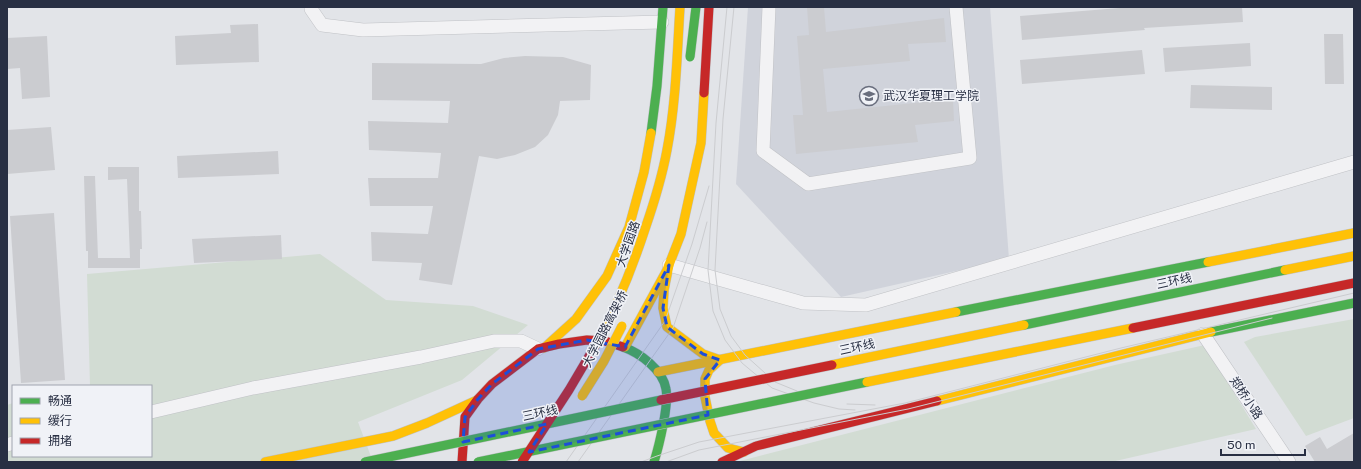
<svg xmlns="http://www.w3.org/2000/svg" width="1361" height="469" font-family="'Public Sans','Noto Sans SC',sans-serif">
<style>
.built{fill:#d0d3db}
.green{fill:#d2dcd3}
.building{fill:#cbccd0}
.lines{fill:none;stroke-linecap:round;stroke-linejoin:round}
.street-casing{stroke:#c0c2c6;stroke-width:14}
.fast-casing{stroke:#bfc1c6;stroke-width:10}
.slow-casing{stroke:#bfc1c6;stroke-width:10}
.jam-casing{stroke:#bfc1c6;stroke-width:10}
.street{stroke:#f2f2f4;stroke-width:13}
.fast{stroke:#4caf50;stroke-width:9}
.slow{stroke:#ffc107;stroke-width:9}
.jam{stroke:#c62828;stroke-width:9}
.tram{stroke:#cbcccf;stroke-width:1}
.fast-bridge-casing{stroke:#bfc1c6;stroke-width:10;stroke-linecap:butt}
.slow-bridge-casing{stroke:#bfc1c6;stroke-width:10;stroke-linecap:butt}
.jam-bridge-casing{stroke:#bfc1c6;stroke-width:10;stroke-linecap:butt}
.fast-bridge{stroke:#4caf50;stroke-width:9}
.slow-bridge{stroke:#ffc107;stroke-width:9}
.jam-bridge{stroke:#c62828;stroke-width:9}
.marked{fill:#1d4ed8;fill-opacity:0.2;stroke:#1d4ed8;stroke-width:3;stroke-dasharray:8 5;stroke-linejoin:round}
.labels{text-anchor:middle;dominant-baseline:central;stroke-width:3;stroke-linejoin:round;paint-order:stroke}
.poi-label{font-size:12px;fill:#282f43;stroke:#f0f2f7;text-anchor:start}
.street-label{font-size:12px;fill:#282f43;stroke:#f0f2f7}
</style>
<rect width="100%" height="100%" fill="#e2e4e8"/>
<path class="built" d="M748 7H990L1009 259 841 297 736 184Z"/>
<g class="green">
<path d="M320 254 386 300 473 306 528 325 462 380 358 422 373 462H7V405L13 403V456H151V386H90L87 274Z"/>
<path d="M1354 319V418L1306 436 1244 342 1255 337Z"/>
<path d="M1205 345 1256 429 1111 462H736L1115 365Z"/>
</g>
<g class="building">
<path d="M807 7H824L826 32 944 18 946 42 908 44 910 61 823 69 827 112 953 99 954 121 915 125 918 142 796 154 793 115H803L797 36 809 35Z"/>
<path d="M1132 7H1242L1243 22 1144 28 1145 30 1022 40 1020 16Z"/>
<path d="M258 24 259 62 176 65 175 36 231 33 230 25Z"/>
<path d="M1324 34H1343L1344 84H1325Z"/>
<path d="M47 36 50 97 22 99 20 68 7 69V38Z"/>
<path d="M1250 43 1251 66 1165 72 1163 48Z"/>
<path d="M1142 50 1145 74 1022 84 1020 60Z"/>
<path d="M525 56 563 57 591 65 590 100 560 101 558 115 548 135 535 147 515 155 497 159 479 156 452 285 419 280 422 263 372 261 371 232 428 234 433 206H370L368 178H438L441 153 369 150 368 121 448 123 450 101 372 100V63L481 64 504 58Z"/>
<path d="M1191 85 1272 87V110L1190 108Z"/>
<path d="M51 127 55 170 7 174V130Z"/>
<path d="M278 151 279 174 178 178 177 156Z"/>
<path d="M108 167H139V211H141L142 249H140V268H88V251H86L84 176H95L98 258H130L127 179 108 180Z"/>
<path d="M54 213 65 380 21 383 10 216Z"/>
<path d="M281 235 282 259 194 263 192 239Z"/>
<path d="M1354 433V462H1315L1305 446 1320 437 1327 449Z"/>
</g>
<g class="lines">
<g class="street-casing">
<g id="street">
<path d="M311 7V9L322 25 363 30 662 22"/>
<path d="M769 7 763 151 808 184 970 158 956 7"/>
<path d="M669 265 803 303 866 305 1354 162"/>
<path d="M1203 334 1289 462"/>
<path d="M151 412 253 388 421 357 494 341H521L538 349"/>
<path d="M7 445 13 443"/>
</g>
</g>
<g class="fast-casing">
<g id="fast">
<path d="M651 133 657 86 663 7"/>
<path d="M956 312 1208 262"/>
<path d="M1211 332 1354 303"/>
<path d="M623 347C640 353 663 370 666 389 669 405 659 446 654 462"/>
</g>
</g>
<g class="slow-casing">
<g id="slow">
<path d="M1208 262 1354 233"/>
<path d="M669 265 664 290 663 308 667 327 703 354 720 360 709 370 705 379V397L710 421 714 433 728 448 744 452"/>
<path d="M625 347 667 270 681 234 701 143 704 93"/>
<path d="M544 348 576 319 607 276 629 227 644 172 651 133"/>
<path d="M658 372 956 312"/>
<path d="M937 401 1211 332"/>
<path d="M265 462 393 436 427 423 477 400"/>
</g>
</g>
<g class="jam-casing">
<g id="jam">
<path d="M704 93 709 7"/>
<path d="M462 462 465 417 478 399 492 384 538 349 559 344 587 340 605 341 623 347"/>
<path d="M722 462 756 446 937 401"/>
</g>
</g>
<use href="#street" class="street"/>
<use href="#fast" class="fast"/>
<use href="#slow" class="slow"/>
<use href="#jam" class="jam"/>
<g class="tram">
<path d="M727 7 716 123 708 270 713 311 725 340 742 363 772 388 814 403 839 409 855 410"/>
<path d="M734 7 723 119 715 270 720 309 731 336 745 355 775 382 797 391"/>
<path d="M847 404 875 405"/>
<path d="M566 462 665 321 692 244 709 186"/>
<path d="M578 462 673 328 700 248 707 222"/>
<path d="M641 462 657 456 699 442 905 403 1121 348 1354 293"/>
<path d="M666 462 699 450 908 409 1272 318"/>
</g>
<g class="fast-bridge-casing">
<g id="fast-bridge">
<path d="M690 57 696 7"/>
<path d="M1024 325 1285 270"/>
<path d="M365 462 661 400"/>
<path d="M478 462 867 382"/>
</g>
</g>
<g class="slow-bridge-casing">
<g id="slow-bridge">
<path d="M1285 270 1354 256"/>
<path d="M595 346C617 307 631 272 645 229 654 203 662 177 667 150 676 103 677 55 680 7"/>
<path d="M832 365 1024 325"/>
<path d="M867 382 1133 328"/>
<path d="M582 396 604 361 622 326"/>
</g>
</g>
<g class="jam-bridge-casing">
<g id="jam-bridge">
<path d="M1133 328 1354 283"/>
<path d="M661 400 832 365"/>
<path d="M522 462 569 390 595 346"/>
</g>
</g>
<use href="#fast-bridge" class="fast-bridge"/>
<use href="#slow-bridge" class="slow-bridge"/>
<use href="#jam-bridge" class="jam-bridge"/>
</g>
<path class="marked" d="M669 265 663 308 667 327 703 354 720 360 705 379 708 415 529 452 547 424 463 442 465 417 478 399 492 384 538 349 587 340 625 347Z"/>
<defs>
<g id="university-ring" transform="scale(1)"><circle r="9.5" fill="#f0f2f7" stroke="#696e7d" stroke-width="1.5"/><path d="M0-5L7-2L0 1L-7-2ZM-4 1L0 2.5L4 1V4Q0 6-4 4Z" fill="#696e7d"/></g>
</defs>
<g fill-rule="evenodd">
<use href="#university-ring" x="869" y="96"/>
</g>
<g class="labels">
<g class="poi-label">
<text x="883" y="96">武汉华夏理工学院</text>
</g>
<g class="street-label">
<text transform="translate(628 244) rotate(-71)">大学园路</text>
<text transform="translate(1174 281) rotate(-12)">三环线</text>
<text transform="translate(605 329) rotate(-63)">大学园路高架桥</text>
<text transform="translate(857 347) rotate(-12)">三环线</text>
<text transform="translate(1246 398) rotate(56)">郑桥小路</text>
<text transform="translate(540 413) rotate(-12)">三环线</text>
</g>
</g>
<rect width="1361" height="469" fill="none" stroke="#282f43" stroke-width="16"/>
<rect x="12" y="385" width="140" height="72" fill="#f0f2f7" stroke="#a0a4af"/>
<rect x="20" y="398" width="20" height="6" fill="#4caf50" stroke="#a0a4af"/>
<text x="48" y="405" font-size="12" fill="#282f43">畅通</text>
<rect x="20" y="418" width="20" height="6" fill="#ffc107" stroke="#a0a4af"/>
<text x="48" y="425" font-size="12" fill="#282f43">缓行</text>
<rect x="20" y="438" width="20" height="6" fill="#c62828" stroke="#a0a4af"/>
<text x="48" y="445" font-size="12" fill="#282f43">拥堵</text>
<path d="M1221 449v6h84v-6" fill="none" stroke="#282f43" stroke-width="2"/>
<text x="1227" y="449" font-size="12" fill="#282f43" stroke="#f0f2f7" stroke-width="3" paint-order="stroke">50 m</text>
</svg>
